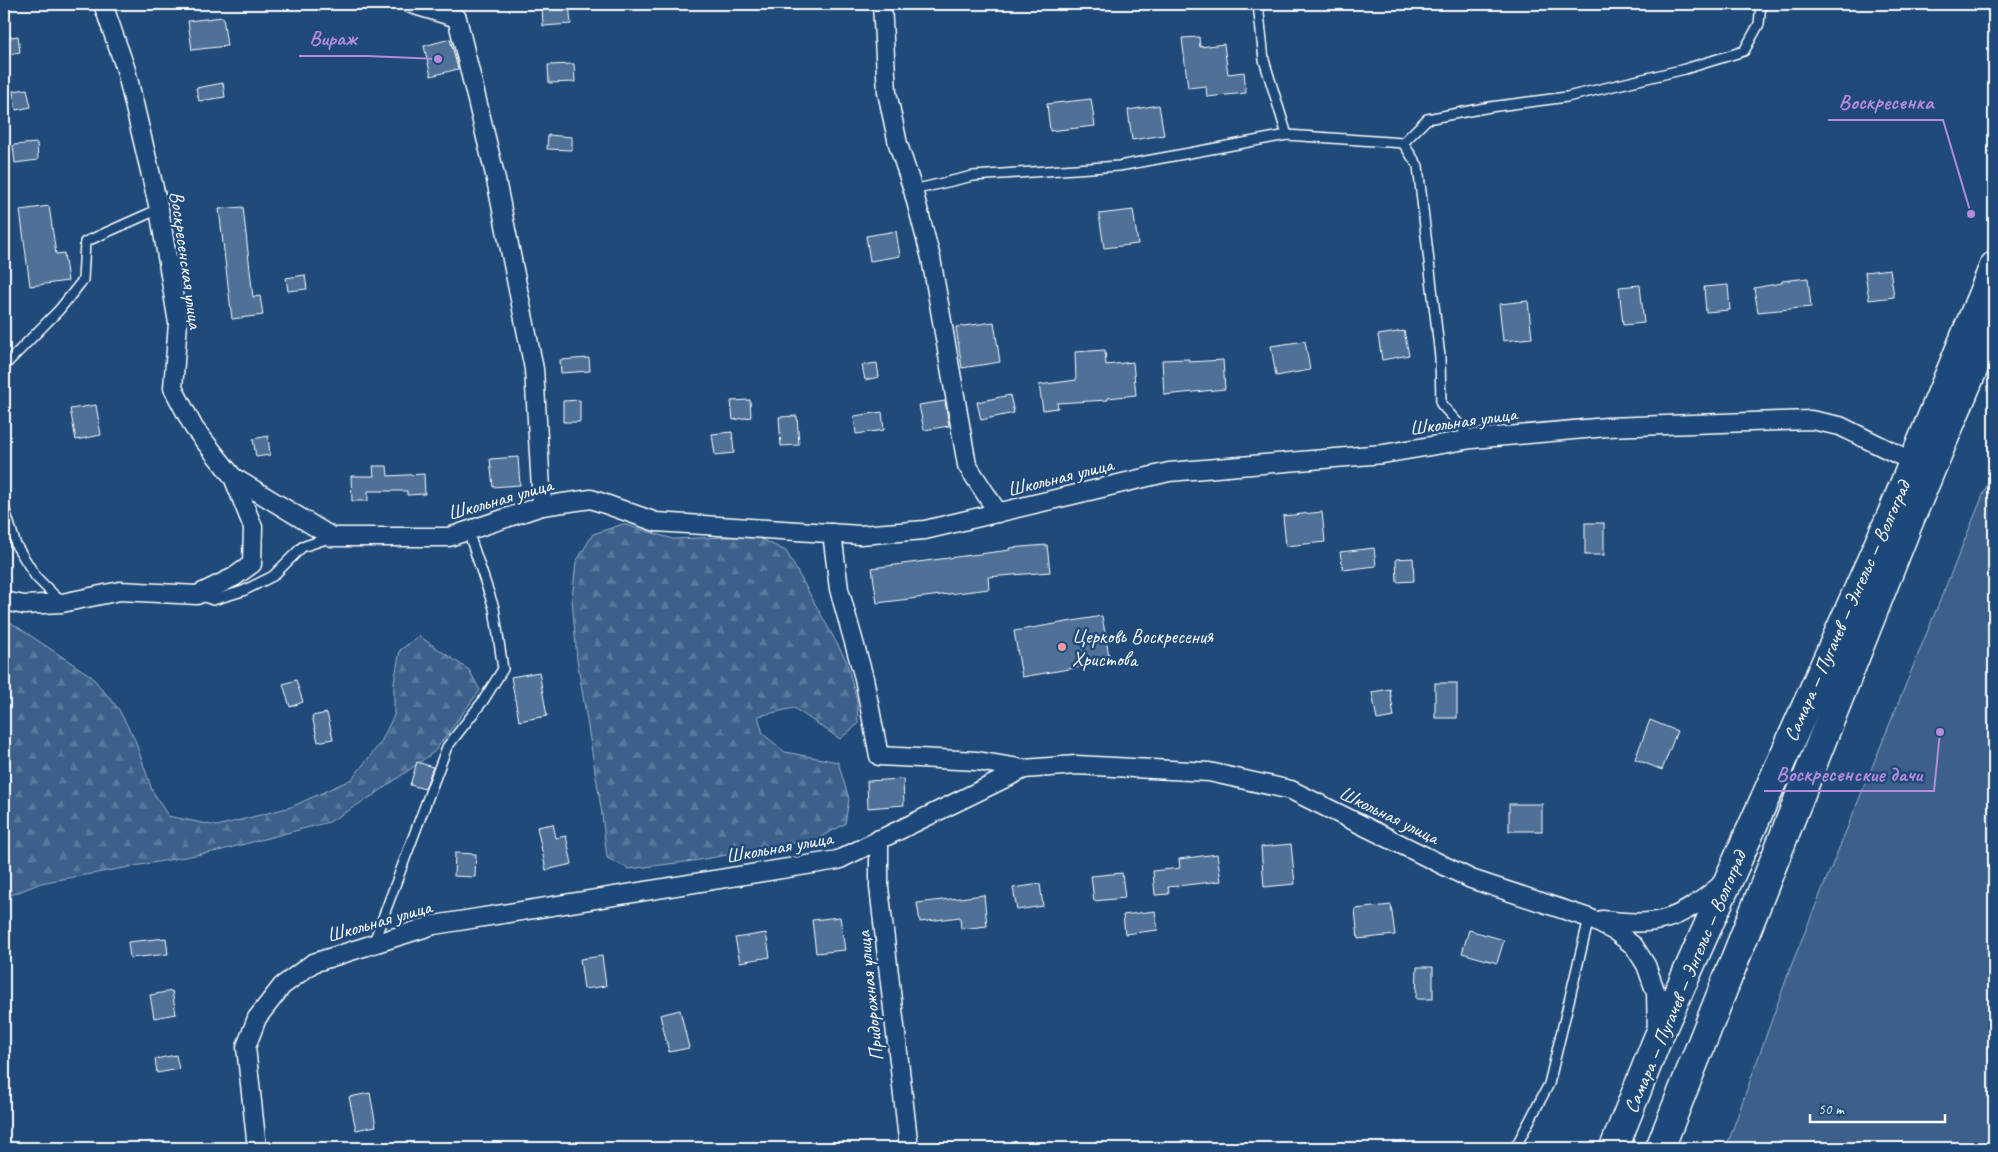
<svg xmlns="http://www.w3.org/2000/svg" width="1998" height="1152" font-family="Caveat,sans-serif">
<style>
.forest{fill:url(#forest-firs);stroke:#9eb0c5}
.garden{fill:#3c618b;stroke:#9eb0c5}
.building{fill:#507197;stroke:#fff}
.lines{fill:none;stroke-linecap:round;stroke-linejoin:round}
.lane-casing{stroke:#fff;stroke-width:12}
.street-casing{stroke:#fff;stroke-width:21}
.primary-casing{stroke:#fff;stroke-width:31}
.lane{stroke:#1f4a7a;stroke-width:9}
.street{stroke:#1f4a7a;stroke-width:18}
.primary{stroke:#1f4a7a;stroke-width:28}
.poi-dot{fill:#ff9aa2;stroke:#1f4a7a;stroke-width:2}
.labels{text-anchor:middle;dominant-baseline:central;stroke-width:5;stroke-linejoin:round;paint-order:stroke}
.street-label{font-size:20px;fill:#fff;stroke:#1f4a7a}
.poi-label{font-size:20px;fill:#fff;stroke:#1f4a7a;text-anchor:start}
.leader{fill:none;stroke:#b68bdc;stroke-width:2}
.callout-dot{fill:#b68bdc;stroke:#1f4a7a;stroke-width:2}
.callout-label{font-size:21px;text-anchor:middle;font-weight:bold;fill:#b68bdc;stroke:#1f4a7a;stroke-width:5;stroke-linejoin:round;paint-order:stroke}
</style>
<defs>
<pattern id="forest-firs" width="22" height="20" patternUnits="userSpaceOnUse" patternTransform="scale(1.25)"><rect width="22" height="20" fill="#3c618b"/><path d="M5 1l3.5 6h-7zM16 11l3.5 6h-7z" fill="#59799c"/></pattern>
</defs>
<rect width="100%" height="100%" fill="#1f4a7a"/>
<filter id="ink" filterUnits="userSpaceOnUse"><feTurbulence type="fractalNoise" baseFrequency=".02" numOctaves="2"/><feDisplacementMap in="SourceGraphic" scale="10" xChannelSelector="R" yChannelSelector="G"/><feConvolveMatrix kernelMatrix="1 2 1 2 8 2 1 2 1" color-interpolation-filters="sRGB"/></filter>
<g filter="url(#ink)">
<g class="forest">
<path d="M623 524 673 539 755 536 786 551 846 660 857 701 858 724 840 739 794 708 758 716 763 734 785 752 838 762 849 799 845 824 817 839 693 861 629 869 607 858 602 814 577 659 572 599 576 562 593 534Z"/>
<path d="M4 618 91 676 118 708 135 740 152 790 168 816 217 826 291 807 352 779 381 742 394 715V682L400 650 419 636 469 670 480 690 434 752 374 795 329 822 218 851 41 883 4 898Z"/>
</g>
<path class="garden" d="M1994 468V1148H1726L1791 966Z"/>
<g class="building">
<path d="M569 4 571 24 543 26 542 6Z"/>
<path d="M223 17 227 46 192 50 188 21Z"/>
<path d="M18 36 20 52 4 55V38Z"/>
<path d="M1199 37 1200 47 1224 44 1228 74 1244 72 1246 93 1207 97 1206 86 1188 88 1182 38Z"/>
<path d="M450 39 458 69 431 76 424 46Z"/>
<path d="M574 64 575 82 549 83 548 65Z"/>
<path d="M223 83 225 97 199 101 196 88Z"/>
<path d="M27 89 31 107 16 110 13 91Z"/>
<path d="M1091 99 1095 126 1050 131 1047 104Z"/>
<path d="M1159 105 1164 135 1132 140 1128 110Z"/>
<path d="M548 135 572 137V150L547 149Z"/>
<path d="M37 143 38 160 15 163 13 145Z"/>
<path d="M49 206 56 254 64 253 68 281 30 286 20 210Z"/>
<path d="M243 207 253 297 260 296 263 315 232 319 219 209Z"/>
<path d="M1133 210 1138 244 1104 248 1099 214Z"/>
<path d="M896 231 900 256 870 261 866 236Z"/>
<path d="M1890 269 1894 297 1869 300 1865 272Z"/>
<path d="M305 275 307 289 288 291 286 278Z"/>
<path d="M1808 278 1811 307 1758 312 1754 288 1782 283V281Z"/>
<path d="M1640 285 1644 323 1623 325 1619 287Z"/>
<path d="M1728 285 1730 310 1706 312 1704 287Z"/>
<path d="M1528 301 1532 338 1503 341 1499 304Z"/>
<path d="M994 322 1000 362 962 368 956 327Z"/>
<path d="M1404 331 1409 355 1382 360 1378 335Z"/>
<path d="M1305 341 1310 370 1276 376 1271 346Z"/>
<path d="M1105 350 1106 365 1133 362 1136 395 1108 398V400L1057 403 1058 408 1043 410 1039 385 1076 380 1075 352Z"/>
<path d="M589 358 590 371 561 373 560 360Z"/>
<path d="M1189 359V362L1223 360 1225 389 1164 395 1162 360Z"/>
<path d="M877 363 879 377 865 380 862 365Z"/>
<path d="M1010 395 1014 413 981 420 977 402Z"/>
<path d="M580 400V422H563V401Z"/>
<path d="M750 400 751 417 733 420 731 401Z"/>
<path d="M945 401 949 426 924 430 919 405Z"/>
<path d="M96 405 101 435 76 440 70 409Z"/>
<path d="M882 412 884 430 856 434 854 416Z"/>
<path d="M797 416 799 445 781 446 779 417Z"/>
<path d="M732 432 734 453 715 455 712 434Z"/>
<path d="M268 436 270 455 256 457 253 439Z"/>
<path d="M518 457 520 485 493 487 490 459Z"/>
<path d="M373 466H387L388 476 424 474 425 494 407 495V491H368V501H352L351 476H374Z"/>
<path d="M1322 512 1325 542 1286 546 1283 516Z"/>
<rect x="1585" y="523" width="19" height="32"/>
<path d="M1047 545 1050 572 988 577 989 589 877 603 872 568 1010 550 1009 548Z"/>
<path d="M1374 548 1376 566 1343 570 1340 552Z"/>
<path d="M1413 558 1414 581 1397 582 1396 559Z"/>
<path d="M1102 616 1110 662 1022 677 1014 631Z"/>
<path d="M539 672 547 716 519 721 511 677Z"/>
<path d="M296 680 303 702 290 707 283 684Z"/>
<rect x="1435" y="683" width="22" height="35"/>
<path d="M1390 689 1394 717 1377 720 1372 692Z"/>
<path d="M327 713 333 739 318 742 312 716Z"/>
<path d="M1650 720 1677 731 1662 770 1635 759Z"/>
<path d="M417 762 433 767 425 789 410 785Z"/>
<path d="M903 779 904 805 868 808 867 781Z"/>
<rect x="1509" y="804" width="33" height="27"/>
<path d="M553 824 556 838 566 836 572 864 546 870 537 827Z"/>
<path d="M1291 844 1295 884 1264 887 1261 847Z"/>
<path d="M455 853 476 854 475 877 454 876Z"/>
<path d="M1217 854 1221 881 1168 887 1169 894 1155 895 1153 871 1180 868 1179 859Z"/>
<path d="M1122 873 1125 898 1094 901 1091 876Z"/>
<path d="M1040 884 1043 906 1017 910 1013 888Z"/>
<path d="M984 895 987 926 961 929 960 917 920 922 917 903Z"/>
<path d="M1391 905 1395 935 1358 939 1355 909Z"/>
<path d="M1155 911 1158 930 1125 934 1123 915Z"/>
<path d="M840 917 845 950 816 953 812 920Z"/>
<path d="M1469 930 1504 940 1497 963 1462 953Z"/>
<path d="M766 933 770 957 740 962 735 938Z"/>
<path d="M166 938 168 954 130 958 128 942Z"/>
<path d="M602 956 606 986 584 989 580 959Z"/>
<path d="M1417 967H1433V999H1416Z"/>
<path d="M172 991 176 1014 154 1018 150 995Z"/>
<path d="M680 1010 689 1048 669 1052 660 1015Z"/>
<path d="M176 1055 179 1069 157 1073 155 1059Z"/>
<path d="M370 1093 376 1126 356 1130 349 1097Z"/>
</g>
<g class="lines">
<g class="lane-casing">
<g id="lane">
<path d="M1258 4 1264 60 1287 135"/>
<path d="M1403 143 1418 166 1440 357 1441 404 1472 439"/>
<path d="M913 190 973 176 1119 166 1287 135 1403 143 1427 119 1490 107 1567 97 1685 69 1744 51 1759 24 1761 4"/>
<path d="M4 366 59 310 83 280 85 242 159 209"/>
<path d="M4 507 16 545 36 577 61 602"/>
<path d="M199 595 213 600 243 591 273 576 302 547 332 537"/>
<path d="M373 944 447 747 483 701 503 669 494 608 468 531"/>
<path d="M1515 1148 1549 1084 1589 918"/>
</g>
</g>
<g class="street-casing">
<g id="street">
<path d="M411 4 457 18 495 175 534 369 542 506"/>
<path d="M882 4 887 92 898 144 913 190 931 258 967 465 998 513"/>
<path d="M233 477 332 537H449L542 506 591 499 656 522 860 535 925 530 1169 472 1383 454 1472 439 1607 427 1811 420 1840 426 1913 462"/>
<path d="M832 533 839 589 864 678 879 756 977 761 1024 769"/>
<path d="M4 601 24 605 62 603 120 591 197 595 234 577 252 564 253 527 233 477 194 428 173 388 178 323 159 209 126 70 103 4"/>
<path d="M879 839V887L909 1148"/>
<path d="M1602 920C1659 927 1678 921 1722 884"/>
<path d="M257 1148 246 1047 257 1018 282 986 313 963 434 925 838 860 1024 769 1076 765 1209 772 1291 790 1471 879 1589 918 1616 932 1634 946 1646 965 1656 993 1657 1033"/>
</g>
</g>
<g class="primary-casing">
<g id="primary">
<path d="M1614 1148 1657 1040 1891 516 1994 266"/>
<path d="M1660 1148 1908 524 1994 320"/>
</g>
</g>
<use href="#lane" class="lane"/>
<use href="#street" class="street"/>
<use href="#primary" class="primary"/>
</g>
</g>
<circle class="poi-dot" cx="1062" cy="647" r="5"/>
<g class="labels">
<g class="street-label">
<text transform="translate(186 260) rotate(82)">Воскресенская улица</text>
<text transform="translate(1463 421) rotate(-8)">Школьная улица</text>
<text transform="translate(1060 477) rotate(-14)">Школьная улица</text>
<text transform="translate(500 499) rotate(-16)">Школьная улица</text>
<text transform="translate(1847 611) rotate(-66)">Самара — Пугачев — Энгельс — Волгоград</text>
<text transform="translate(1389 815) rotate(26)">Школьная улица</text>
<text transform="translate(779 847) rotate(-10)">Школьная улица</text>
<text transform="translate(379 921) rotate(-16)">Школьная улица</text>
<text transform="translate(1685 982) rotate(-67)">Самара — Пугачев — Энгельс — Волгоград</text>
<text transform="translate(870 996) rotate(-96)">Придорожная улица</text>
</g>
<g class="poi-label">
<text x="1072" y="636">Церковь Воскресения<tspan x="1072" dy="23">Христова</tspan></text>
</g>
</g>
<path class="leader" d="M438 59L367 56H299M1971 214L1943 120H1828M1940 732L1934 791H1764"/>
<g class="callout-dot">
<circle cx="438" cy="59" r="5"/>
<circle cx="1971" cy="214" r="5"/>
<circle cx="1940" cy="732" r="5"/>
</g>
<g class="callout-label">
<text x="333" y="45">Вираж</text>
<text x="1886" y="109">Воскресенка</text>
<text x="1849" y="781">Воскресенские дачи</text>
</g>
<rect width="1998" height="1152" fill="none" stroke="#1f4a7a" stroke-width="20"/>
<rect x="10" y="10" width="1978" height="1132" fill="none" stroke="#fff" stroke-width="2" filter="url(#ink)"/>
<path d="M1810 1114v8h135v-8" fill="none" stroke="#ffffff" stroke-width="2.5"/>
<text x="1818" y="1114" font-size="15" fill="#ffffff" stroke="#1f4a7a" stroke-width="4" paint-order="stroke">50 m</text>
</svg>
